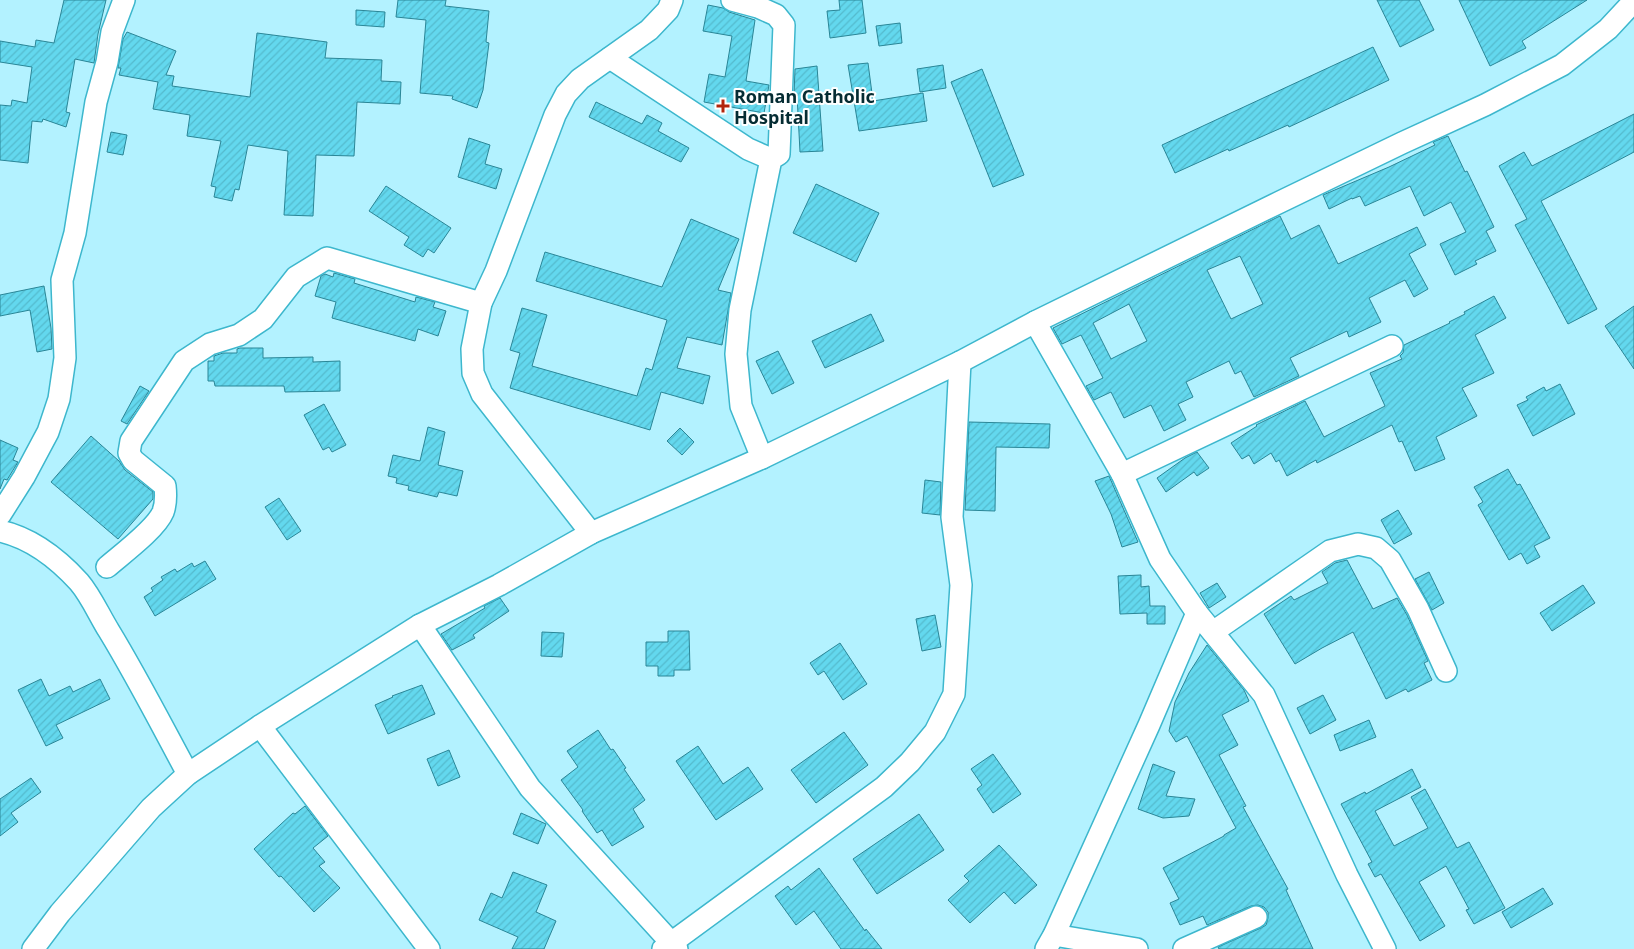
<svg xmlns="http://www.w3.org/2000/svg" width="1634" height="949" font-family="'Noto Sans',sans-serif">
<style>
.building{fill:url(#building-hatch);stroke:#2a8697;fill-rule:evenodd}
.lines{fill:none;stroke-linecap:round;stroke-linejoin:round}
.minor-casing{stroke:#3db7cd;stroke-width:24}
.minor{stroke:#fff;stroke-width:21}
.poi-dot{fill:#b2250c;stroke:#fff;stroke-width:2}
.labels{text-anchor:middle;dominant-baseline:central;stroke-width:4;stroke-linejoin:round;paint-order:stroke}
.poi-label{font-size:18px;font-weight:bold;fill:#052c33;stroke:#fff;text-anchor:start}
</style>
<defs>
<pattern id="building-hatch" width="6" height="6" patternUnits="userSpaceOnUse" patternTransform="scale(1.25)"><rect width="6" height="6" fill="#63d8ee"/><path d="M-1 1l2-2M0 6l6-6M5 7l2-2" fill="none" stroke="#54bacd"/></pattern>
</defs>
<rect width="100%" height="100%" fill="#b3f2ff"/>
<g class="building">
<path d="M64 0H106L98 34 94 63 75 59 66 112 70 113 66 127 43 119 42 122 32 121 28 163 0 160V105L11 106 12 100 27 103 32 67 0 62V41L35 47 36 40 54 43Z"/>
<path d="M398 0H446L445 6 489 11 486 42 489 43 483 90 477 108 452 99 453 96 420 93 426 20 396 17Z"/>
<path d="M839 0H862L866 33 830 38 827 11 840 10Z"/>
<path d="M1377 0H1419L1434 30 1400 47Z"/>
<path d="M1459 0H1587L1522 41 1526 48 1490 66Z"/>
<path d="M708 5 723 8 729 12 755 20 746 81 769 85 764 113 704 102 709 74 725 77 732 36 703 31Z"/>
<path d="M356 10 385 12 384 27 356 25Z"/>
<path d="M900 23 902 43 879 46 876 26Z"/>
<path d="M127 32 176 51 166 75 174 76 172 86 250 97 257 33 327 42 325 58 382 60 381 81 401 82 400 104 357 102 354 156 316 155 313 216 284 215 288 151 248 145 239 190 235 189 232 201 214 197 216 187 211 186 221 141 187 136 190 115 153 109 158 82 119 75 121 68H118L123 39Z"/>
<path d="M1373 47 1389 80 1289 127 1288 125 1229 151 1228 149 1175 173 1162 145Z"/>
<path d="M868 63 873 101 923 93 927 121 859 131 848 65Z"/>
<path d="M943 65 946 88 920 92 917 69Z"/>
<path d="M817 66 823 151 800 152 797 95H794L795 69Z"/>
<path d="M982 69 1024 175 993 187 951 82Z"/>
<path d="M596 102 642 124 647 115 662 123 658 131 689 148 681 162 589 117Z"/>
<path d="M1634 114V152L1541 201 1597 309 1568 324 1515 225 1527 219 1499 166 1524 152 1532 166Z"/>
<path d="M111 132 127 135 123 155 107 152Z"/>
<path d="M1448 136 1465 172 1467 171 1494 227 1486 231 1496 251 1475 261 1477 264 1455 275 1440 244 1466 232 1451 202 1424 216 1410 186 1365 206 1360 196 1352 199V198L1329 209 1323 195 1389 167 1435 145 1433 142Z"/>
<path d="M469 138 490 145 485 164 502 169 496 189 458 177Z"/>
<path d="M816 184 879 213 856 262 793 233Z"/>
<path d="M386 186 451 228 434 253 428 249 423 257 404 245 409 237 369 211Z"/>
<path d="M1280 216 1291 239 1319 225 1338 264 1417 227 1426 245 1409 254 1428 289 1414 297 1405 280 1369 298 1381 322 1349 337 1347 331 1290 358 1299 376 1254 397 1241 371 1235 374 1229 361 1186 382 1193 397 1178 404 1186 420 1164 431 1151 405 1124 418 1111 392 1094 400 1086 386 1103 378 1081 335 1062 344 1053 328ZM1240 256 1263 304 1231 319 1207 270ZM1129 304 1147 341 1111 359 1093 323Z"/>
<path d="M691 219 739 239 718 290 731 293 722 345 687 337 677 368 710 376 703 404 661 392 650 430 510 388 520 353 510 350 522 308 547 315 532 366 637 396 646 368 652 370 667 320 536 281 545 252 662 287Z"/>
<path d="M334 273 355 279 354 283 415 302 416 297 435 302 433 307 446 311 438 336 418 329 415 341 332 318 336 302 315 296 321 276 325 274 333 277Z"/>
<path d="M44 286 51 328 52 349 37 352 30 310 0 316V295Z"/>
<path d="M1494 296 1506 318 1475 335 1494 373 1462 388 1477 416 1436 437 1445 459 1415 471 1402 441 1399 442 1392 425 1317 463 1316 460 1287 476 1279 460 1276 462 1271 453 1254 464 1249 455 1242 459 1231 443 1257 426 1256 425 1305 401 1324 437 1385 406 1370 373 1402 359 1400 356 1403 353 1404 345 1450 323 1449 322 1465 314 1464 312Z"/>
<path d="M1634 306V369L1605 326Z"/>
<path d="M871 314 884 341 825 368 812 341Z"/>
<path d="M240 348H263V358L313 357V362L340 361V391L285 392 284 386H215L214 381H208V361H214V356L223 353H237V349Z"/>
<path d="M778 351 794 383 772 394 756 361Z"/>
<path d="M1560 384 1575 414 1533 436 1517 405 1528 400 1526 397 1544 387 1546 391Z"/>
<path d="M140 386 149 391 127 424 121 421Z"/>
<path d="M324 404 346 445 332 452 329 447 323 450 304 415Z"/>
<path d="M969 422 1050 424 1049 448 996 447 995 511 965 510Z"/>
<path d="M428 427 445 432 438 465 463 471 457 496 439 492 437 497 408 490 409 486 396 483 397 478 388 476 393 455 420 461Z"/>
<path d="M680 428 694 442 682 455 667 441Z"/>
<path d="M91 436 119 461 125 470 153 492V499L118 539 51 482Z"/>
<path d="M0 440 18 448 13 460 18 462 7 480 4 479 0 489Z"/>
<path d="M1197 452 1209 468 1197 476 1194 472 1166 492 1157 478 1185 458Z"/>
<path d="M1508 469 1517 485 1520 484 1550 538 1534 546 1540 557 1527 564 1521 553 1509 560 1478 505 1483 502 1474 487Z"/>
<path d="M1109 476 1138 542 1122 547 1111 514 1095 481Z"/>
<path d="M925 480 941 482 940 515 922 513Z"/>
<path d="M279 498 301 531 287 540 265 507Z"/>
<path d="M1398 510 1412 534 1394 544 1381 520Z"/>
<path d="M1347 560 1373 609 1397 598 1407 615 1428 661 1424 663 1432 680 1408 692 1406 689 1386 699 1353 632 1322 648 1295 664 1264 614 1291 596 1294 600 1328 583 1322 572 1335 563Z"/>
<path d="M205 561 216 579 155 616 144 597 153 591 151 588 163 580 161 577 175 569 177 572 192 563 194 567Z"/>
<path d="M1429 572 1444 603 1432 610 1415 579Z"/>
<path d="M1141 575V587L1149 586 1150 606H1165V624H1147V613L1120 614 1118 576Z"/>
<path d="M1217 583 1226 597 1209 608 1200 593Z"/>
<path d="M1583 585 1595 603 1552 631 1540 613Z"/>
<path d="M500 598 509 611 473 635 475 638 452 650 441 634 485 608 484 606Z"/>
<path d="M935 615 941 647 922 651 916 619Z"/>
<path d="M668 631H689L690 670H674V676H658V666H646V642H668Z"/>
<path d="M542 632 564 633 562 657 541 656Z"/>
<path d="M840 643 867 684 843 700 824 671 818 675 810 663Z"/>
<path d="M1207 645 1244 690 1249 701 1222 715 1238 745 1219 755 1246 806 1243 807 1288 889 1286 890 1313 949H1219L1218 947 1261 928 1266 925 1268 918V912L1264 907 1258 905 1251 906 1207 925 1203 916 1180 925 1170 903 1179 899 1163 868 1224 836V835L1236 828 1187 736 1176 742 1169 731 1175 702 1189 673Z"/>
<path d="M41 679 49 696 70 686 73 692 100 679 110 699 56 725 63 738 46 746 18 690Z"/>
<path d="M422 685 435 714 388 734 375 705 393 697 392 696Z"/>
<path d="M1323 695 1336 720 1310 734 1297 708Z"/>
<path d="M1369 720 1376 737 1340 751 1334 735Z"/>
<path d="M598 730 611 750 613 749 626 768 624 769 645 800 633 809 644 827 612 846 602 830 597 833 582 811 583 810 561 780 578 767 567 751Z"/>
<path d="M844 732 868 765 816 803 791 770Z"/>
<path d="M698 746 723 784 748 767 763 789 716 820 676 761Z"/>
<path d="M449 750 460 777 438 786 427 759Z"/>
<path d="M993 754 1021 794 993 813 977 789 982 785 971 769Z"/>
<path d="M1153 764 1175 772 1166 796 1195 799 1189 816 1163 818 1138 809Z"/>
<path d="M1412 769 1421 787 1375 811 1394 846 1428 828 1411 797 1425 789 1457 848 1469 842 1505 908 1474 924 1466 910 1469 909 1446 866 1419 882 1445 926 1420 941 1381 874 1375 877 1368 864 1372 862 1341 804 1365 792 1366 794Z"/>
<path d="M31 778 41 792 11 813 18 822 0 836V799Z"/>
<path d="M305 806 328 836 313 848 325 862 319 866 340 888 314 912 281 876 279 877 254 849 293 813 295 814Z"/>
<path d="M521 813 546 824 538 844 513 834Z"/>
<path d="M919 814 944 850 877 894 853 859Z"/>
<path d="M999 845 1037 885 1015 904 1004 892 970 923 948 900 969 881 964 876Z"/>
<path d="M819 868 865 931 866 929 882 949H841L814 911 796 925 775 896 788 886 791 890Z"/>
<path d="M513 872 547 885 536 912 556 921 544 949H512L518 937 479 920 491 893 502 898Z"/>
<path d="M1543 888 1553 904 1511 928 1502 912Z"/>
</g>
<g class="lines">
<g class="minor-casing">
<g id="minor">
<path d="M732 0 758 7 776 15 784 25 779 154 771 159 740 310 736 354 741 406 762 458"/>
<path d="M610 58 748 149 771 159"/>
<path d="M1035 322 1122 474 1160 559 1197 613 1264 695 1347 875 1385 949"/>
<path d="M1122 474 1392 346"/>
<path d="M0 515 24 477 48 432 59 399 65 358 62 280 75 233 96 102 107 62 112 32 124 0"/>
<path d="M0 531C31 538 58 559 79 582 91 596 99 615 109 631 137 677 162 726 188 774"/>
<path d="M591 533 482 394 473 373 472 349 481 303 496 271 555 115 566 94 580 79 649 30 668 10 672 0"/>
<path d="M107 567C122 554 156 529 163 512 166 504 166 495 165 486L133 460 129 453 131 441 184 361 210 344 239 335 263 319 296 277 327 258 481 303"/>
<path d="M420 625 530 788 677 949"/>
<path d="M1213 632 1330 551 1358 544 1376 548 1390 560 1418 609 1446 671"/>
<path d="M260 726 429 949"/>
<path d="M1054 935 1137 949"/>
<path d="M33 949 60 913 151 808 188 774 260 726 420 625 499 585 591 533 762 458 960 362 1035 322 1280 202 1402 143 1485 105 1562 65 1608 29 1634 1"/>
<path d="M663 949 884 787 910 762 935 732 954 694 961 585 952 517 960 362"/>
<path d="M1046 949 1054 935 1149 725 1197 613"/>
<path d="M1184 949 1256 917"/>
</g>
</g>
<use href="#minor" class="minor"/>
</g>
<path class="poi-dot" d="M720.5 98.5h5v5h5v5h-5v5h-5v-5h-5v-5h5z"/>
<g class="labels">
<g class="poi-label">
<text x="734" y="96">Roman Catholic<tspan x="734" dy="21">Hospital</tspan></text>
</g>
</g>
</svg>
